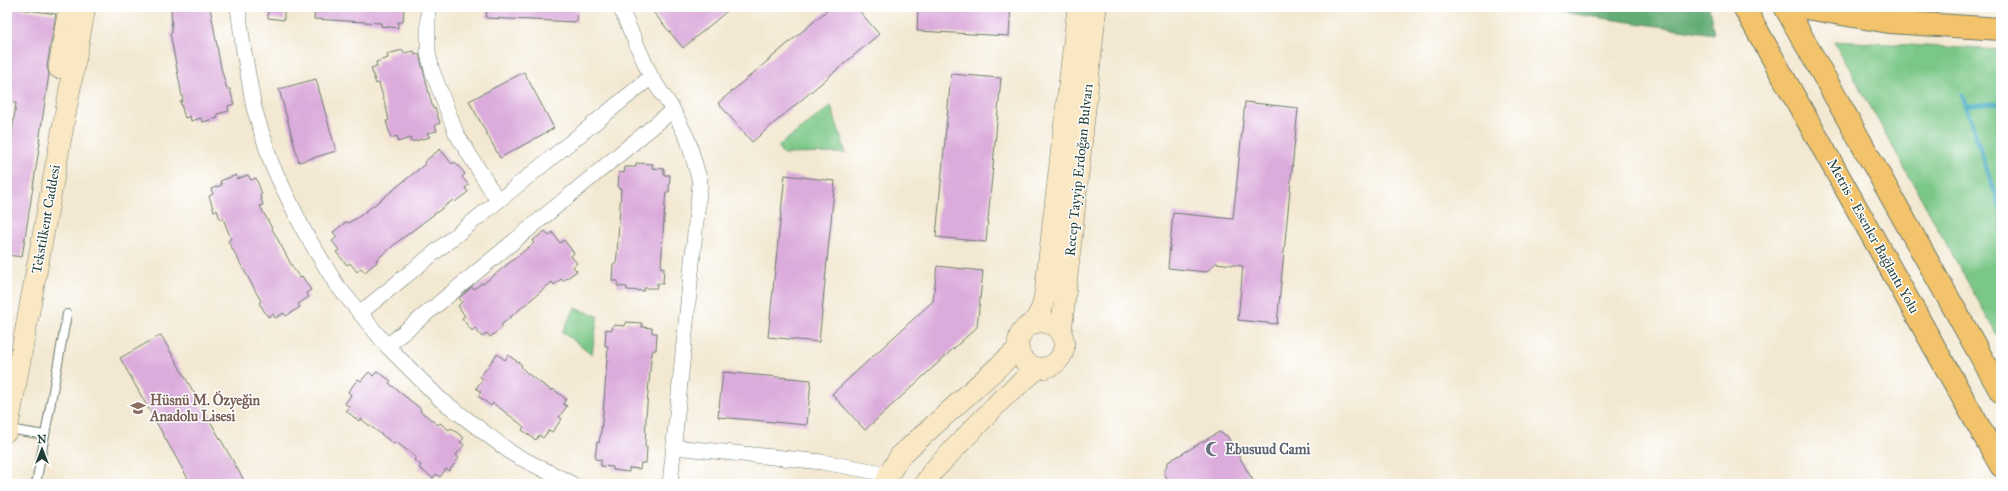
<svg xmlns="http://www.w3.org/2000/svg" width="2008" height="491" font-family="'IM FELL Great Primer',serif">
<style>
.green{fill:#7ac787;stroke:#4c825e}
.forest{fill:#63ac74;stroke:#417454}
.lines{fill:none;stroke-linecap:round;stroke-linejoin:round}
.stream{stroke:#41a8c1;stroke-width:4.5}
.building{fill:#dbacdb}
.lane-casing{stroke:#69796b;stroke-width:10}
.street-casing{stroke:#69796b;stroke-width:16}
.secondary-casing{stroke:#69796b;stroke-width:22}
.highway-casing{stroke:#69796b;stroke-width:24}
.lane{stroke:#fff;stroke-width:8}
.street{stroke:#fff;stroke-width:15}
.secondary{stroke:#fae7c3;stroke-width:21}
.highway{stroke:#f2c36a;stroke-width:22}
.labels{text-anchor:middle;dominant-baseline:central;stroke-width:3;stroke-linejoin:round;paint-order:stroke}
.street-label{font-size:14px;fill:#1f3d34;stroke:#fff}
.education-label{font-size:14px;font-weight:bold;fill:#785e54;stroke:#fff;text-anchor:start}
.worship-label{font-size:14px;font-weight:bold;fill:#5b616d;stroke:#fff;text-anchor:start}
</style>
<rect width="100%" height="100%" fill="#fff"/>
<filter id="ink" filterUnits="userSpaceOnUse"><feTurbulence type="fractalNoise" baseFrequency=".025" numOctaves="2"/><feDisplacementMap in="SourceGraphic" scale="8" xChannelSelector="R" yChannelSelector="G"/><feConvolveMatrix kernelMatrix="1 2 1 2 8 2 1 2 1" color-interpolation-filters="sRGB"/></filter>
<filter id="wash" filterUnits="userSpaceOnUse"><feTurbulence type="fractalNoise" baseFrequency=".012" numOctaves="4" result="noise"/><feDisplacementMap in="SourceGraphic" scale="16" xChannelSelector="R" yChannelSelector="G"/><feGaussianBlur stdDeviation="0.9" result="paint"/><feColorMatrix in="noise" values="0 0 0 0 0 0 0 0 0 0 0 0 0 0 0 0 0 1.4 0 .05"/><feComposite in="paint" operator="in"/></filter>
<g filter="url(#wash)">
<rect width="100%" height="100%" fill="#f3e8d1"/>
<g class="green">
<path d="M1834 41 2001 50V342Z"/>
<path d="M831 106 846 153 782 154 778 146Z"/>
<path d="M575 308 598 316 592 354 562 332Z"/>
</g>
<path class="forest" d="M1524 7H1709L1714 34Z"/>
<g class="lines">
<g class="stream">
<path d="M1962 95 2001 210"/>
<path d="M1965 106 2001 103"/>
</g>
</g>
<g id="blocks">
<g class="building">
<path d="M7 7 56 14 47 66 49 74 39 142H40L22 257 7 255V169L16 103 7 102Z"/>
<path d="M171 7H210L221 68 227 89H230L234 104 228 106 229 111 217 114 218 118 202 122 201 118 191 121 190 116 185 118 180 101H183L170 33H172Z"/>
<path d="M268 7H284V20L268 18Z"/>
<path d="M315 7H404L403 22H398V28L381 26V23L314 19Z"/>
<path d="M487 7H578L577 22 486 18Z"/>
<path d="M649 7H732L683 48Z"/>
<path d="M831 7H856L879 34 752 142 718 103Z"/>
<path d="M918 7H1011L1009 36 917 31Z"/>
<path d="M403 50 404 53 414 51 415 55 419 54 433 109 435 108 440 123 435 125 437 131 427 133 430 137 411 142 410 138 398 142 397 136 391 138 386 121H389L387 111 379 83 376 84 371 68 377 66 376 62 388 58 387 54Z"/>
<path d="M524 72 554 128 500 158 469 101Z"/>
<path d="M951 74 1001 78 986 242 936 237Z"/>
<path d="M316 79 336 151 299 162 279 89Z"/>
<path d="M1245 102 1298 108 1277 324 1238 320 1243 266 1216 263 1206 272 1168 268 1173 213 1233 219Z"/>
<path d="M440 149 452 164 455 162 465 174 462 177 469 185 465 188 468 192 455 202 453 200 400 240 376 260 377 262 365 272 361 268 357 272 350 263 347 265 336 252 339 250 332 241 337 237 333 232 346 222 348 223 357 218 382 199 425 164 424 162Z"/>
<path d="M636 163 653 164 652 168 664 169V175H670L669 192H666L665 202 661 268H664L663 284 657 283V288H644V291L627 290V287L617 286 618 281H612L613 264H616L617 255 621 189 618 188 619 172 624 173 625 167H636Z"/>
<path d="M236 175 237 179 248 175 251 180 256 178 262 194 260 195 263 205 260 206 293 268 300 278 302 276 311 290 306 293 309 297 298 304 300 307 286 316 284 313 275 318 273 314 268 317 259 303 261 301 228 241 231 239 223 218 220 219 217 210 214 211 209 196 213 194 211 189 222 185 220 181Z"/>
<path d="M785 175 835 181 819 342 768 337Z"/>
<path d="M545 231 549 236 552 232 560 243 564 240 574 253 571 256 577 263 573 267 577 271 563 281 561 279 554 285 552 282 501 325 503 327 490 337 487 333 482 337 475 328 472 331 462 318 465 316 458 306 462 302 459 298 472 287 474 289 482 283 483 284 534 243 532 241Z"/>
<path d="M937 266 983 271 977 327 865 430 832 394 933 301Z"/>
<path d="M626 322 642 323V327L652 328V333H657L656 350H653L651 359 646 416 645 447H647L646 463H641L640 469 629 468V472L613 470V467L601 466V460L595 459 597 442 599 443 601 432 604 402 608 346H605L606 329 612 330 613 325 625 326Z"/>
<path d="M161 335 246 484H191L120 358Z"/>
<path d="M497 354 505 360 508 355 522 365 521 367 528 374 552 391 553 389 566 399 563 404 567 406 559 417 562 419 552 432 549 430 543 438 539 435 536 440 522 430 524 427 517 421 493 403 491 406 478 396 481 392 476 388 483 379 480 377Z"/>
<path d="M377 371 391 381 389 383 397 390 421 409 420 411 438 425 440 423 449 430 451 428 464 438 460 442 464 445 456 455 459 458 449 471 446 469 440 477 436 474 433 478 419 468 421 465 414 460 416 457 396 442 394 444 361 419 359 421 346 411 350 407 345 404 351 395 348 392 358 379 361 381 369 372 373 376Z"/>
<path d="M723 372 811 380 807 425 718 417Z"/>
<path d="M1219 432 1227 436 1255 484H1170L1164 473 1168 462Z"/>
</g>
</g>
</g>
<g filter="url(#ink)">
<use href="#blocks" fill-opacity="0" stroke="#69796b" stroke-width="1"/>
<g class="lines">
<g class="lane-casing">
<g id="lane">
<path d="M8 429 45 435"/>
<path d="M36 484 67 314"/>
</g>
</g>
<g class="street-casing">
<g id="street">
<path d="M238 7 243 46 254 108 272 165 304 231 336 284 387 346 440 399 513 454 572 484"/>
<path d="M428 7V53L432 70 456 133 498 201"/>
<path d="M620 7 651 77 673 110 688 140 700 182 670 484"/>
<path d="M360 313 651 77"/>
<path d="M387 346 673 110"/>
<path d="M674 447 822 462 889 474"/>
</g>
</g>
<g class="secondary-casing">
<g id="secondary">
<path d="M59 68 69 7"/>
<circle cx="1041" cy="345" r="23"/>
<path d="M1034 323 1042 308 1045 293 1078 7"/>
<path d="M1061 333 1096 7"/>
<path d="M7 431 85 7"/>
<path d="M886 484 889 474 900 456 1018 349"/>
<path d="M925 484 933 471 1003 398 1038 368"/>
</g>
</g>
<g class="highway-casing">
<g id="highway">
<path d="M1744 7 2001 466"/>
<path d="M1785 7 2001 392"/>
<path d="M1800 7 1889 22 2001 29"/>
</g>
</g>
<use href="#lane" class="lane"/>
<use href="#street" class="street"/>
<use href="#secondary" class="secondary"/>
<use href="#highway" class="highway"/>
</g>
</g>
<defs>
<g id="school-bare" transform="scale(1.2)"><path d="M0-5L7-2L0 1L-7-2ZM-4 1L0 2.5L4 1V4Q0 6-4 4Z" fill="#8d6e63" stroke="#fff" stroke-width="2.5" paint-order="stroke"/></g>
<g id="mosque-bare" transform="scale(1.2)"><path d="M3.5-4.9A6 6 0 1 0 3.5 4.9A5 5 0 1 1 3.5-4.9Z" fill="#6b7280" stroke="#fff" stroke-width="2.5" paint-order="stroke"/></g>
</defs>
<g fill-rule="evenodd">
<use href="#school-bare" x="138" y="408"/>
<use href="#mosque-bare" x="1213" y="449"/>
</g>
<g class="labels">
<g class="street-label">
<text transform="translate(1079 170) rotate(-84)">Recep Tayyip Erdoğan Bulvarı</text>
<text transform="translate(46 219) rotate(-80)">Tekstilkent Caddesi</text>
<text transform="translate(1873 236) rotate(61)">Metris - Esenler Bağlantı Yolu</text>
</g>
<g class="education-label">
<text x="150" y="400">Hüsnü M. Özyeğin<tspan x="150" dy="16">Anadolu Lisesi</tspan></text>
</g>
<g class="worship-label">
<text x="1225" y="449">Ebusuud Cami</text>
</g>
</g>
<rect width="2008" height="491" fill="none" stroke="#fff" stroke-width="24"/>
<g transform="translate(42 449)" stroke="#ffffff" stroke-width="3" paint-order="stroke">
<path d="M0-3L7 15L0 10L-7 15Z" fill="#1f3d34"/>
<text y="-6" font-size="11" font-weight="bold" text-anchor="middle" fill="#1f3d34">N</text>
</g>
</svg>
